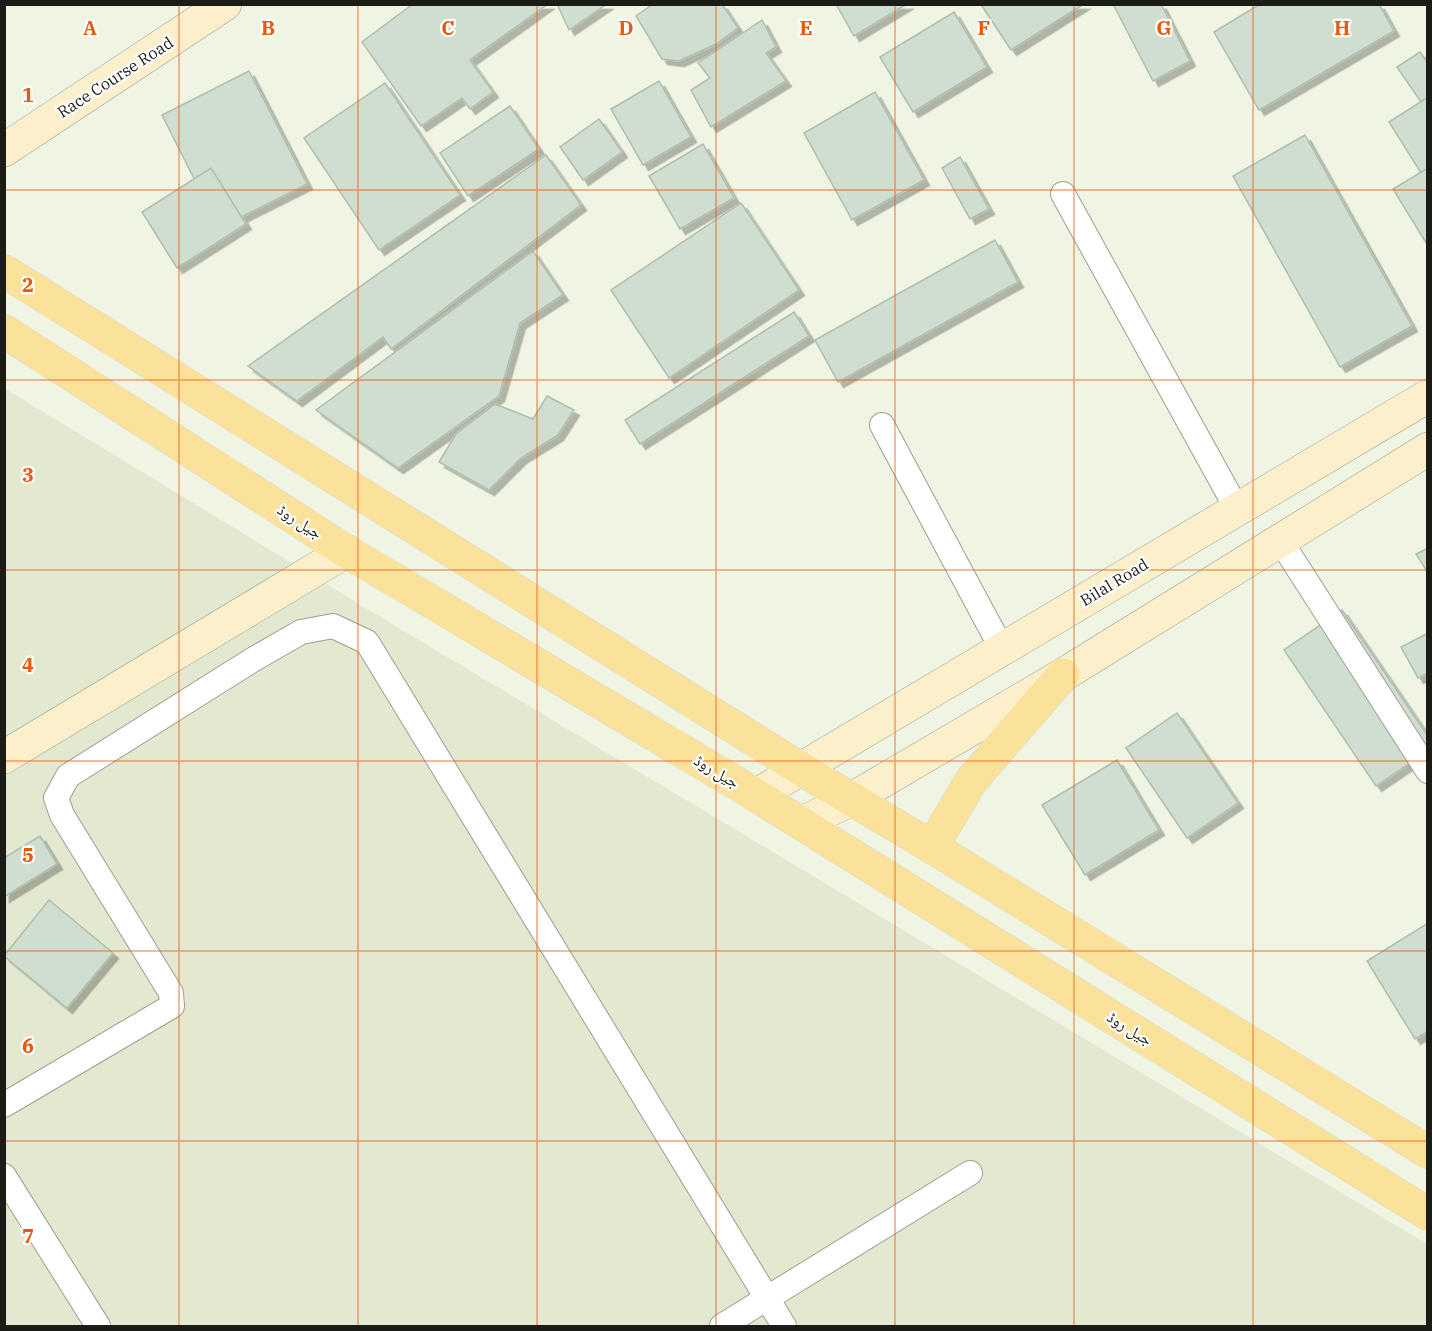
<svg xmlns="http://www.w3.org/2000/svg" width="1432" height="1331" font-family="'IBM Plex Serif','Noto Naskh Arabic',serif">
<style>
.built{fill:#e3e9d0}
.building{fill:#d0ded0;stroke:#afbdb0;stroke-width:1.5;filter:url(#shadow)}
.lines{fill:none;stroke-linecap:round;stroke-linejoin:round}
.street-casing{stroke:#9b9f8f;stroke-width:26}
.secondary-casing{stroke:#9b9f8f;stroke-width:34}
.primary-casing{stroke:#dadbda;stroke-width:34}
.street{stroke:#fff;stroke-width:24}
.secondary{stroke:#fcf0cc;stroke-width:33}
.primary{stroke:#fae29a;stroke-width:33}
.grid{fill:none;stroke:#e8590c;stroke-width:1.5;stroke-opacity:0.55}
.labels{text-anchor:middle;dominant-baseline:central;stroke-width:4.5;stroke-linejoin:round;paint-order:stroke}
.street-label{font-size:16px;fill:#1a1c15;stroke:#fff}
.grid-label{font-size:20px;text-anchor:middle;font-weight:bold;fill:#e8590c;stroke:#fff;stroke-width:4.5;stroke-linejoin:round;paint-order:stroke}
</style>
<defs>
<filter id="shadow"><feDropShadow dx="5.5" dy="5.5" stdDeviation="0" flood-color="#0004"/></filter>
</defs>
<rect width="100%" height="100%" fill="#f0f5e3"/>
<path class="built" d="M4 388 384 619 1427 1244V1326H5Z"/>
<g class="building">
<path d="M413 4H548L470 60 493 92 470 109 462 98 421 126 362 42Z"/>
<path d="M557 4H607L569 30Z"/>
<path d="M653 4H722L738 28 716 44 679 61 662 59 636 16Z"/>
<path d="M836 4H907L854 36Z"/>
<path d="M984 4H1084L1011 50 982 6Z"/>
<path d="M1113 4H1161L1190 61 1153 81Z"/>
<path d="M1260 4H1379L1394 31 1259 110 1214 32Z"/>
<path d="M954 12 987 67 913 112 880 57Z"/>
<path d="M762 20 776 47 766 53 786 81 711 127 691 90 710 78 698 63Z"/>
<path d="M1420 52 1428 63V98L1421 102 1397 67Z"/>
<path d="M249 71 307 184 219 228 162 115Z"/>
<path d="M659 81 691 137 643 165 611 109Z"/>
<path d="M385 83 460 195 379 250 304 138Z"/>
<path d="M875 92 924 180 852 220 804 133Z"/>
<path d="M1428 97V169L1421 173 1389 122Z"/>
<path d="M510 106 539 149 468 196 440 153Z"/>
<path d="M599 119 622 152 583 180 560 147Z"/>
<path d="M1305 135 1412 326 1340 367 1233 176Z"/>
<path d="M703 144 734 198 680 229 649 176Z"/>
<path d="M546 155 581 205 391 349 383 337 297 401 248 366Z"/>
<path d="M960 157 989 209 970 219 942 168Z"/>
<path d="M211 168 246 224 177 268 142 212Z"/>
<path d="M1428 168V246L1393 189Z"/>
<path d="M741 203 799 290 669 378 611 290Z"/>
<path d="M995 240 1018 282 838 382 815 340Z"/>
<path d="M533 251 563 295 520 323 499 396 398 468 316 410Z"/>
<path d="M794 312 809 336 640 444 625 420Z"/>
<path d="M547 396 574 410 558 435 521 458 489 490 439 462 456 434 495 404 533 419Z"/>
<path d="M1428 548V573L1416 554Z"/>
<path d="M1342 610 1428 736V751L1376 786 1284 650Z"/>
<path d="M1428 633V673L1418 678 1401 647Z"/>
<path d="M1177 713 1238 803 1187 838 1126 748Z"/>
<path d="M1117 760 1159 830 1085 875 1042 805Z"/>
<path d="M40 836 57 864 4 897V858Z"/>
<path d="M49 900 113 953 67 1008 4 956Z"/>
<path d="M1428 923V1031L1415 1039 1367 961Z"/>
</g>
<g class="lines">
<g class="street-casing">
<g id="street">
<path d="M1063 194 1237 509"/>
<path d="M882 425 1002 649"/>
<path d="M1280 540 1428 771"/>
<path d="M4 1105 172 1006 171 993 62 815 56 798 68 776 254 659 301 632 333 626 367 642 784 1326"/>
<path d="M4 1176 98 1326"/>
<path d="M722 1326 970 1173"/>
</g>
</g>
<g class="secondary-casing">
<g id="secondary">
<path d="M4 150 225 4"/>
<path d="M4 757 346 551"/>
<path d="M757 795 1428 396"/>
<path d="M802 823 852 799 1063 675 1428 449"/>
</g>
</g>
<g class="primary-casing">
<g id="primary">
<path d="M4 271 801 769 932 847 1428 1152"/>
<path d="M4 331 346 551 741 786 1428 1214"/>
<path d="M932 847 971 781 1063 675"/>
</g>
</g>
<use href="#street" class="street"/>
<use href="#secondary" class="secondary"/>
<use href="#primary" class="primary"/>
</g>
<path class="grid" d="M179 4V1326M358 4V1326M537 4V1326M716 4V1326M895 4V1326M1074 4V1326M1253 4V1326M4 190H1428M4 380H1428M4 570H1428M4 761H1428M4 951H1428M4 1141H1428"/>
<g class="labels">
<g class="street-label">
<text transform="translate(115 77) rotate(-33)">Race Course Road</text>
<text transform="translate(300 521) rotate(33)">جیل روڈ</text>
<text transform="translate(1114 582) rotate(-31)">Bilal Road</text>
<text transform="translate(717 771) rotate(31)">جیل روڈ</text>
<text transform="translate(1130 1028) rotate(32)">جیل روڈ</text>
</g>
</g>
<g class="grid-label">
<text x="90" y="35">A</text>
<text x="268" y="35">B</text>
<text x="448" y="35">C</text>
<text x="626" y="35">D</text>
<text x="806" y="35">E</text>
<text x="984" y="35">F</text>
<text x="1164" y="35">G</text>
<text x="1342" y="35">H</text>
<text x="28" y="102">1</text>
<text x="28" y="292">2</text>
<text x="28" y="482">3</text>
<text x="28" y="672">4</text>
<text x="28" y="862">5</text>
<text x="28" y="1053">6</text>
<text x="28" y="1243">7</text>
</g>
<rect width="1432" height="1331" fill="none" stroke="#1a1c15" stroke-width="12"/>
</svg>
